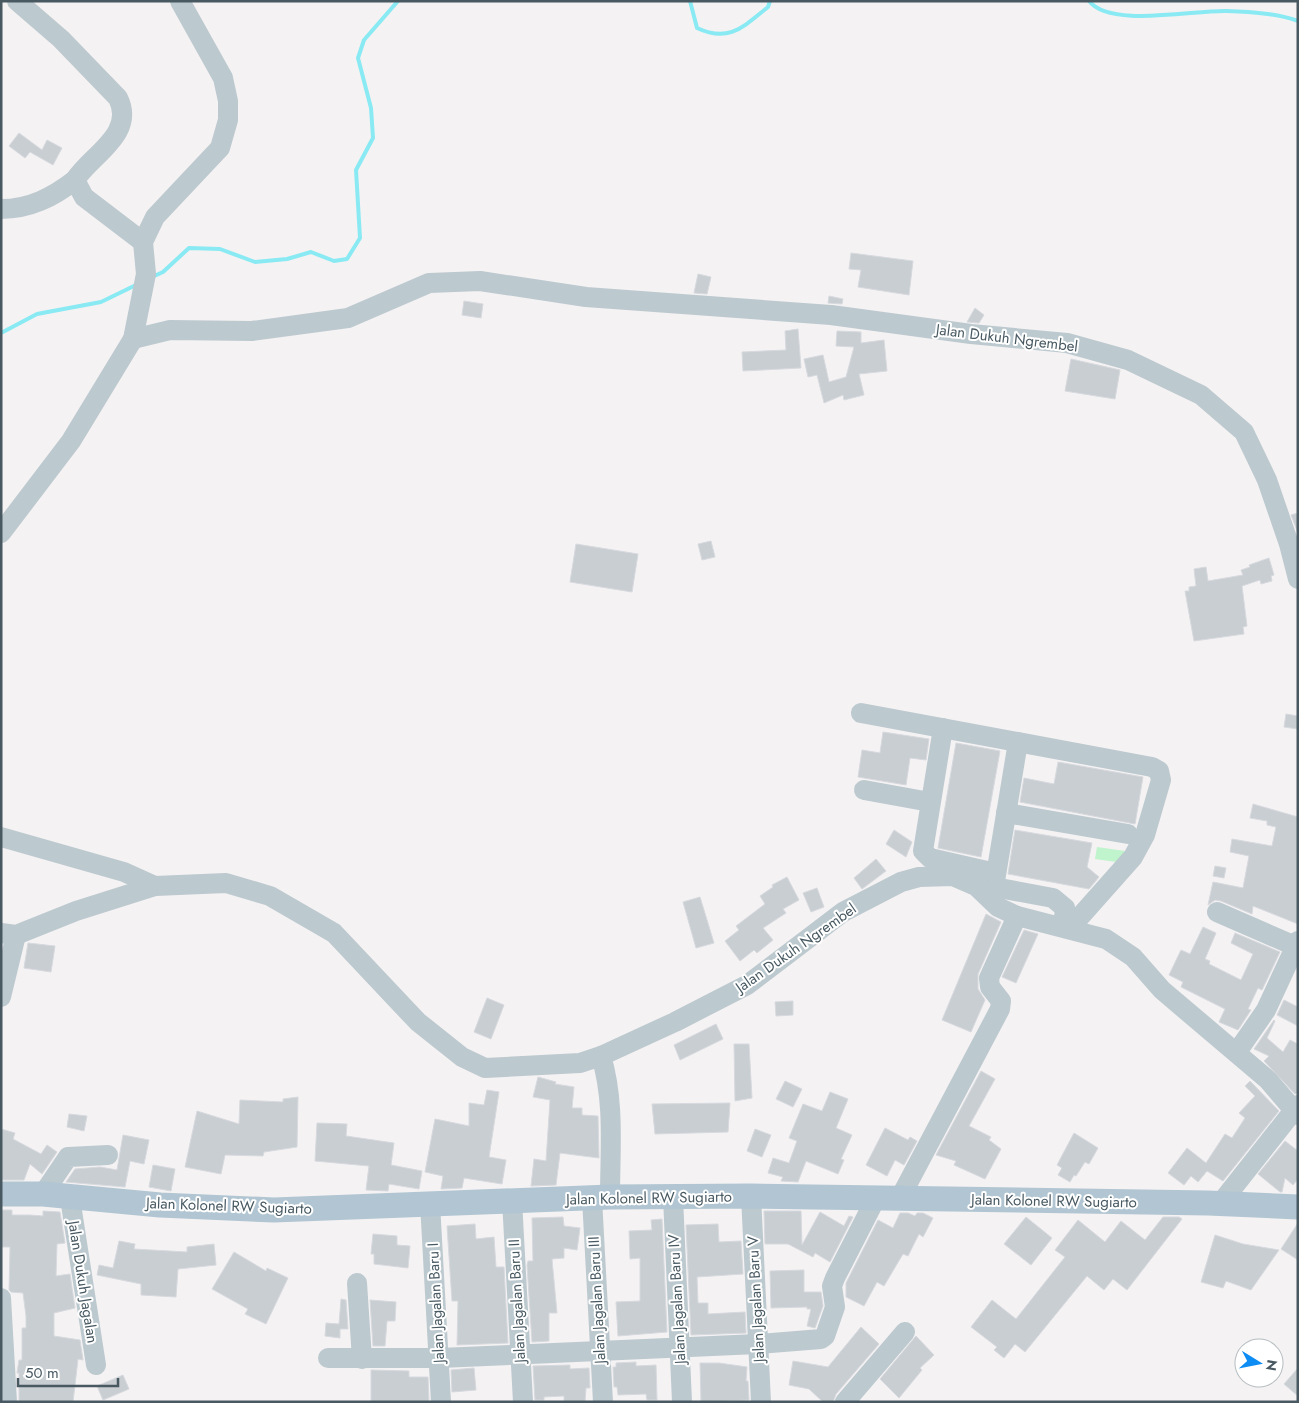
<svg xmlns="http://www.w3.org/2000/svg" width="1299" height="1403" font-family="Jost,sans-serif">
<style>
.green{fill:#bff4cd}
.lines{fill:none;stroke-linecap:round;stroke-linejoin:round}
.stream{stroke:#89eaf3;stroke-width:4}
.building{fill:#c9ced2;stroke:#d6d9de}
.minor{stroke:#bcc9cf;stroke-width:20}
.major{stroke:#b1c6d2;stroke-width:25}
.labels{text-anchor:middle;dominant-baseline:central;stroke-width:4;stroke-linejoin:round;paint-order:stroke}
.street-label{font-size:15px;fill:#485962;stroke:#fff}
</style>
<rect width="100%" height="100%" fill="#f5f2f3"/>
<path class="green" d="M1097 847 1125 851 1123 863 1095 859Z"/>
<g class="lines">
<g class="stream">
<path d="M690 1 697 28C729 43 743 27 768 7L770 1"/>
<path d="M1089 1C1110 28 1193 10 1226 11 1250 12 1276 13 1298 21"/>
<path d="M152 277 163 272 189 248 220 249 255 262 287 259 311 252 334 261 347 259 360 238 356 170 373 138 371 108 358 58 364 40 398 1"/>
<path d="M1 333 37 314 101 302 136 285"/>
</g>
</g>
<g class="building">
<path d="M19 133 42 150 47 140 62 148 53 165 30 152 25 158 9 146Z"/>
<path d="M851 253 913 261 909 295 858 287 861 270 849 269Z"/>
<path d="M698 274 711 277 707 294 694 293Z"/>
<path d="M829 296 843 299 842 304 828 303Z"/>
<path d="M464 301 483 304 481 318 462 315Z"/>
<path d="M975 308 984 315 979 323 967 322Z"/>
<path d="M798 329 801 368 743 371 742 352 786 350 785 331Z"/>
<path d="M837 331 861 332V343L884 340 887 371 859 374 864 395 844 400 843 395 824 403 817 375 808 377 804 359 823 355 829 382 846 377 854 347 836 346Z"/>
<path d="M1071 359 1120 370 1115 399 1065 391Z"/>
<path d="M1298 513V533L1291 515Z"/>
<path d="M711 541 715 557 702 560 698 544Z"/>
<path d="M576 544 638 554 632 592 570 582Z"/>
<path d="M1269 558 1274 575 1271 576 1272 581 1261 584 1260 580 1242 586 1247 626 1243 627 1244 634 1194 641 1185 591H1189V587L1196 586 1194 569 1206 567 1208 581 1243 575 1241 570 1250 567 1249 565Z"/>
<path d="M1286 714 1298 716V729L1284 727Z"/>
<path d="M883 732 929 739 926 760 910 758 906 785 858 777 862 750 880 753Z"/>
<path d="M956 743 1000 751 981 857 938 848Z"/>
<path d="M1058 762 1143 777 1135 824 1020 802 1024 778 1054 784Z"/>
<path d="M1253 804 1298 817V924L1253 906 1252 914 1221 901 1215 900 1208 905 1213 882 1243 888 1249 856 1230 852 1232 839 1272 846 1276 827 1267 825V821L1250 818Z"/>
<path d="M894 830 912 842 906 857 886 844Z"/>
<path d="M1015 830 1092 843 1087 867 1099 877 1089 889 1008 874Z"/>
<path d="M876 859 886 871 862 889 854 878Z"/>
<path d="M1215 866 1226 868 1224 878 1213 876Z"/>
<path d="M787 877 799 900 783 909 786 913 763 928 773 940 757 953 754 950 740 961 725 941 739 930 736 926 765 904 760 896 773 887 772 885Z"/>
<path d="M817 888 824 907 811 912 803 893Z"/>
<path d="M700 897 714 943 696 948 683 902Z"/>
<path d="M986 914 1001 922 978 974V989L985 1000 971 1032 942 1020Z"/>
<path d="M1203 927 1216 933 1205 959 1210 961 1209 964 1241 980 1253 954 1231 943 1235 933 1280 952 1262 990 1258 988 1248 1009 1251 1010 1238 1030 1219 1022 1225 1009 1181 987 1183 982 1169 975 1181 950 1190 954Z"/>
<path d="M1024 930 1038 934 1016 983 1002 977Z"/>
<path d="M28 943 55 946 51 972 24 968Z"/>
<path d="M487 998 504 1005 491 1039 474 1032Z"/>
<path d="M1284 1000 1298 1007V1026L1277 1015Z"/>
<path d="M793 1001V1015L776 1016 775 1002Z"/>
<path d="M1274 1020 1275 1021 1267 1038 1283 1052 1290 1040 1298 1044V1093L1295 1094 1264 1061 1269 1056 1254 1049Z"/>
<path d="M716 1024 723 1039 680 1060 674 1045Z"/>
<path d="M734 1044H749L752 1098 735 1101Z"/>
<path d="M981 1071 995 1079 969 1126 991 1137 989 1140 1001 1149 985 1179 954 1165 956 1161 936 1155Z"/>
<path d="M538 1077 556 1082 555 1084 574 1087 572 1108H582V1115L598 1116 599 1158 560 1153 556 1185 531 1186 534 1159 546 1161 550 1100 533 1097Z"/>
<path d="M785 1081 802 1089 793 1107 776 1099Z"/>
<path d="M1250 1081 1279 1111 1223 1181 1207 1171 1198 1182 1191 1176 1184 1185 1168 1173 1187 1148 1206 1163 1225 1134 1232 1138 1245 1118 1239 1113 1255 1096 1245 1086Z"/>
<path d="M487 1090 499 1092 489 1157 506 1160 502 1184 464 1178 462 1188 441 1189 443 1176 425 1172 435 1119 469 1126V1103L484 1105Z"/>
<path d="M830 1092 848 1099 836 1128 852 1135 841 1159 844 1160 838 1174 806 1161 798 1182 781 1181 783 1177 768 1173 773 1158 789 1163 797 1141 789 1138 803 1104 822 1111Z"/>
<path d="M298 1097 297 1147 264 1152 263 1156 225 1155 221 1174 185 1167 197 1111 239 1124 240 1100 283 1102V1099Z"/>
<path d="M730 1103 728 1132 655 1134 652 1104Z"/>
<path d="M69 1114 87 1116 84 1131 67 1127Z"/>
<path d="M317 1123 347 1124 346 1136 394 1143 391 1165 422 1171 419 1189 389 1184 388 1191 366 1190 369 1166 315 1161Z"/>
<path d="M885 1128 908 1140 910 1137 917 1141 904 1165 895 1160 887 1176 866 1165Z"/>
<path d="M1 1129 15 1133 13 1139 41 1154 47 1145 57 1152 42 1174 30 1164 24 1180H1Z"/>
<path d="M755 1129 771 1135 762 1157 747 1151Z"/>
<path d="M1074 1133 1098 1148 1089 1164 1085 1162 1076 1176 1074 1175 1070 1182 1058 1175 1062 1168 1057 1165Z"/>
<path d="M123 1135 149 1140 144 1164 130 1161 125 1187 66 1182 75 1169 100 1167 117 1170Z"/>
<path d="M1285 1141 1298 1151V1179L1293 1185 1285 1178 1282 1192H1280L1258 1174Z"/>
<path d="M153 1165 175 1169 171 1191 149 1187Z"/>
<path d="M1 1210H12V1215H30L43 1216V1211L60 1212 65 1243 57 1244 56 1276 70 1274 75 1308 54 1313V1336L80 1340 83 1360 78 1359 73 1402H19V1373H17L19 1360H22V1328H26V1316L23 1293 11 1292 9 1290 10 1247H1Z"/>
<path d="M764 1211H801L802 1245 820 1212 844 1226 849 1216 853 1217 830 1262 815 1253 813 1257 788 1244H765Z"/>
<path d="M900 1213H908L915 1216 917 1213H923L933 1218 923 1237 919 1234 908 1256 903 1254 884 1286 877 1282 864 1306 846 1297V1283L878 1220 893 1228Z"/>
<path d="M563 1217 564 1226 580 1228 577 1250 564 1248V1258L552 1259 557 1313H549V1341L532 1342 527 1265 528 1261H533L532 1218Z"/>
<path d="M1026 1217 1052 1238 1031 1265 1004 1244Z"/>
<path d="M1163 1217H1179L1182 1219 1127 1290 1113 1279 1104 1290 1087 1276 1025 1352 1015 1344 1004 1358 994 1350 997 1347 971 1327 992 1300 1016 1319 1065 1257 1055 1250 1078 1220 1105 1242 1121 1221 1145 1240Z"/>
<path d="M662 1219 667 1332 618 1336 616 1302 640 1301V1258L630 1259 629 1231 652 1230 651 1220Z"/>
<path d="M1298 1223V1260L1281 1249Z"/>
<path d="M475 1224 476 1239 494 1237 496 1267H504L508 1343 457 1345 458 1301H452L447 1226Z"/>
<path d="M718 1224 719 1242 741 1241 743 1274 697 1277 698 1303H708V1314L745 1312 746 1333 691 1335 686 1225Z"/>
<path d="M373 1234 397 1236V1245L410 1246 408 1268 374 1264V1254H371Z"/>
<path d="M1215 1235 1243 1244 1279 1250 1251 1290 1226 1281 1223 1288 1201 1282Z"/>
<path d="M119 1241 135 1244 134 1249 187 1252V1247L214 1244 216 1265 178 1269 176 1297 141 1295V1284L97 1275 99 1265 113 1268Z"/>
<path d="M234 1252 266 1271 267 1268 288 1278 266 1324 245 1314 248 1309 212 1289Z"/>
<path d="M804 1270V1292H821L823 1306 815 1328 807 1326 811 1309H807V1307L771 1308 770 1271Z"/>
<path d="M341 1299 346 1300 348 1329H340V1338L325 1336 326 1323 339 1324Z"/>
<path d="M370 1300 396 1302 395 1321H387L385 1346H373Z"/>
<path d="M861 1327 879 1344 836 1394 833 1402H823L809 1389 789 1385 793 1361 828 1367Z"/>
<path d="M916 1336 934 1355 920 1368 922 1370 899 1398 880 1379Z"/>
<path d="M636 1362V1366L656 1365 657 1400H647L646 1394 618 1395 617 1387H614L613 1367H616V1363Z"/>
<path d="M700 1363H719L747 1367 746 1381H748L749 1400 701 1402Z"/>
<path d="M570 1365V1369L589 1368 590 1388H586L585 1402H564V1396L544 1397V1400H535L533 1366Z"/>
<path d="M474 1368 476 1390 452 1392 451 1370Z"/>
<path d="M1298 1368V1396L1284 1384Z"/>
<path d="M371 1370 409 1371V1377H428L429 1402H371Z"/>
<path d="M123 1375 129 1389 103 1400 97 1386Z"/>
</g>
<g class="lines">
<g class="minor">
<path d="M17 1 61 39 118 98C136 134 91 155 75 180L84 197 143 242"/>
<path d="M1 209C30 209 53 197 75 180"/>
<path d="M133 339 170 330 252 331 348 318 429 283 480 281 586 297 831 315 971 334 1067 343 1128 360 1201 395 1244 432 1267 480 1289 544 1298 579"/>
<path d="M1 533 71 441 133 339 146 274 143 242 155 217 220 148 228 120V101L223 78 180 1"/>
<path d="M861 713 1152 767 1159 771 1161 780 1145 835 1133 857 1070 928"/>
<path d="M943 728 923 851 930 858 996 873"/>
<path d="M1018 742 994 887 1053 898 1065 908 1063 927"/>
<path d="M864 790 930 802"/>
<path d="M1006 813 1128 834"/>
<path d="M1 837 124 872 155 886 226 883 270 896 334 933 418 1022 462 1057 485 1068 580 1063 601 1056 675 1022 747 985 843 912 901 882 919 877 953 876 976 886 998 907 1017 916 1106 939 1133 957 1162 990 1268 1080 1298 1115"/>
<path d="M1217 912 1295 946"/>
<path d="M1 933 16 935 76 911 155 886"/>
<path d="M1 997 16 935"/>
<path d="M1237 1052 1266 1010 1298 941"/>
<path d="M601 1056C615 1101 610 1150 610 1197"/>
<path d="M43 1194 68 1157 108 1155"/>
<path d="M751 1196 761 1402"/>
<path d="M673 1197 682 1402"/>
<path d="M70 1198 96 1365"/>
<path d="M592 1198 603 1402"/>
<path d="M900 1198 1000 1009 1001 1001 990 987 989 978 1017 916"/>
<path d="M512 1200 523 1402"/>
<path d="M430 1203 441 1402"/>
<path d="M1220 1204 1298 1105"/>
<path d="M357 1283 362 1359"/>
<path d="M1 1298 7 1402"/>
<path d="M328 1358H440L758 1344 821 1339 825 1336 835 1307 832 1286 835 1278 876 1198"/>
<path d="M845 1402 905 1332"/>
</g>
<path class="major" d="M1 1194H43L160 1205 274 1210 610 1197 751 1196 1208 1203 1298 1207"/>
</g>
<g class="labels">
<g class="street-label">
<text transform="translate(1007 338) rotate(7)">Jalan Dukuh Ngrembel</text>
<text transform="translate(796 948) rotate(-35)">Jalan Dukuh Ngrembel</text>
<text transform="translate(649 1198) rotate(-1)">Jalan Kolonel RW Sugiarto</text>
<text transform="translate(1054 1201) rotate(1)">Jalan Kolonel RW Sugiarto</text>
<text transform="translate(229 1206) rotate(2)">Jalan Kolonel RW Sugiarto</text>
<text transform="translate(83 1282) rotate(81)">Jalan Dukuh Jagalan</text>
<text transform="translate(677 1299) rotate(-93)">Jalan Jagalan Baru IV</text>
<text transform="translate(756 1299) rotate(-93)">Jalan Jagalan Baru V</text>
<text transform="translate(597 1300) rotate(-93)">Jalan Jagalan Baru III</text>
<text transform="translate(517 1301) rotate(-93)">Jalan Jagalan Baru II</text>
<text transform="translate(436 1303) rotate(-93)">Jalan Jagalan Baru I</text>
</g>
</g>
<rect width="1299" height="1403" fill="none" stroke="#485962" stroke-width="5"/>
<g transform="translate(1259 1363) rotate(100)"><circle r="24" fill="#ffffff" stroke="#b6bdc0"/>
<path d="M0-4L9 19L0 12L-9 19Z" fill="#0d8df4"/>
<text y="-8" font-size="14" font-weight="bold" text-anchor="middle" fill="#485962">N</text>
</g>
<path d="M18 1378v8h100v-8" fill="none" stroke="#485962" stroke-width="2.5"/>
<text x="25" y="1378" font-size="15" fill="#485962" stroke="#ffffff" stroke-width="4" paint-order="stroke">50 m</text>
</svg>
